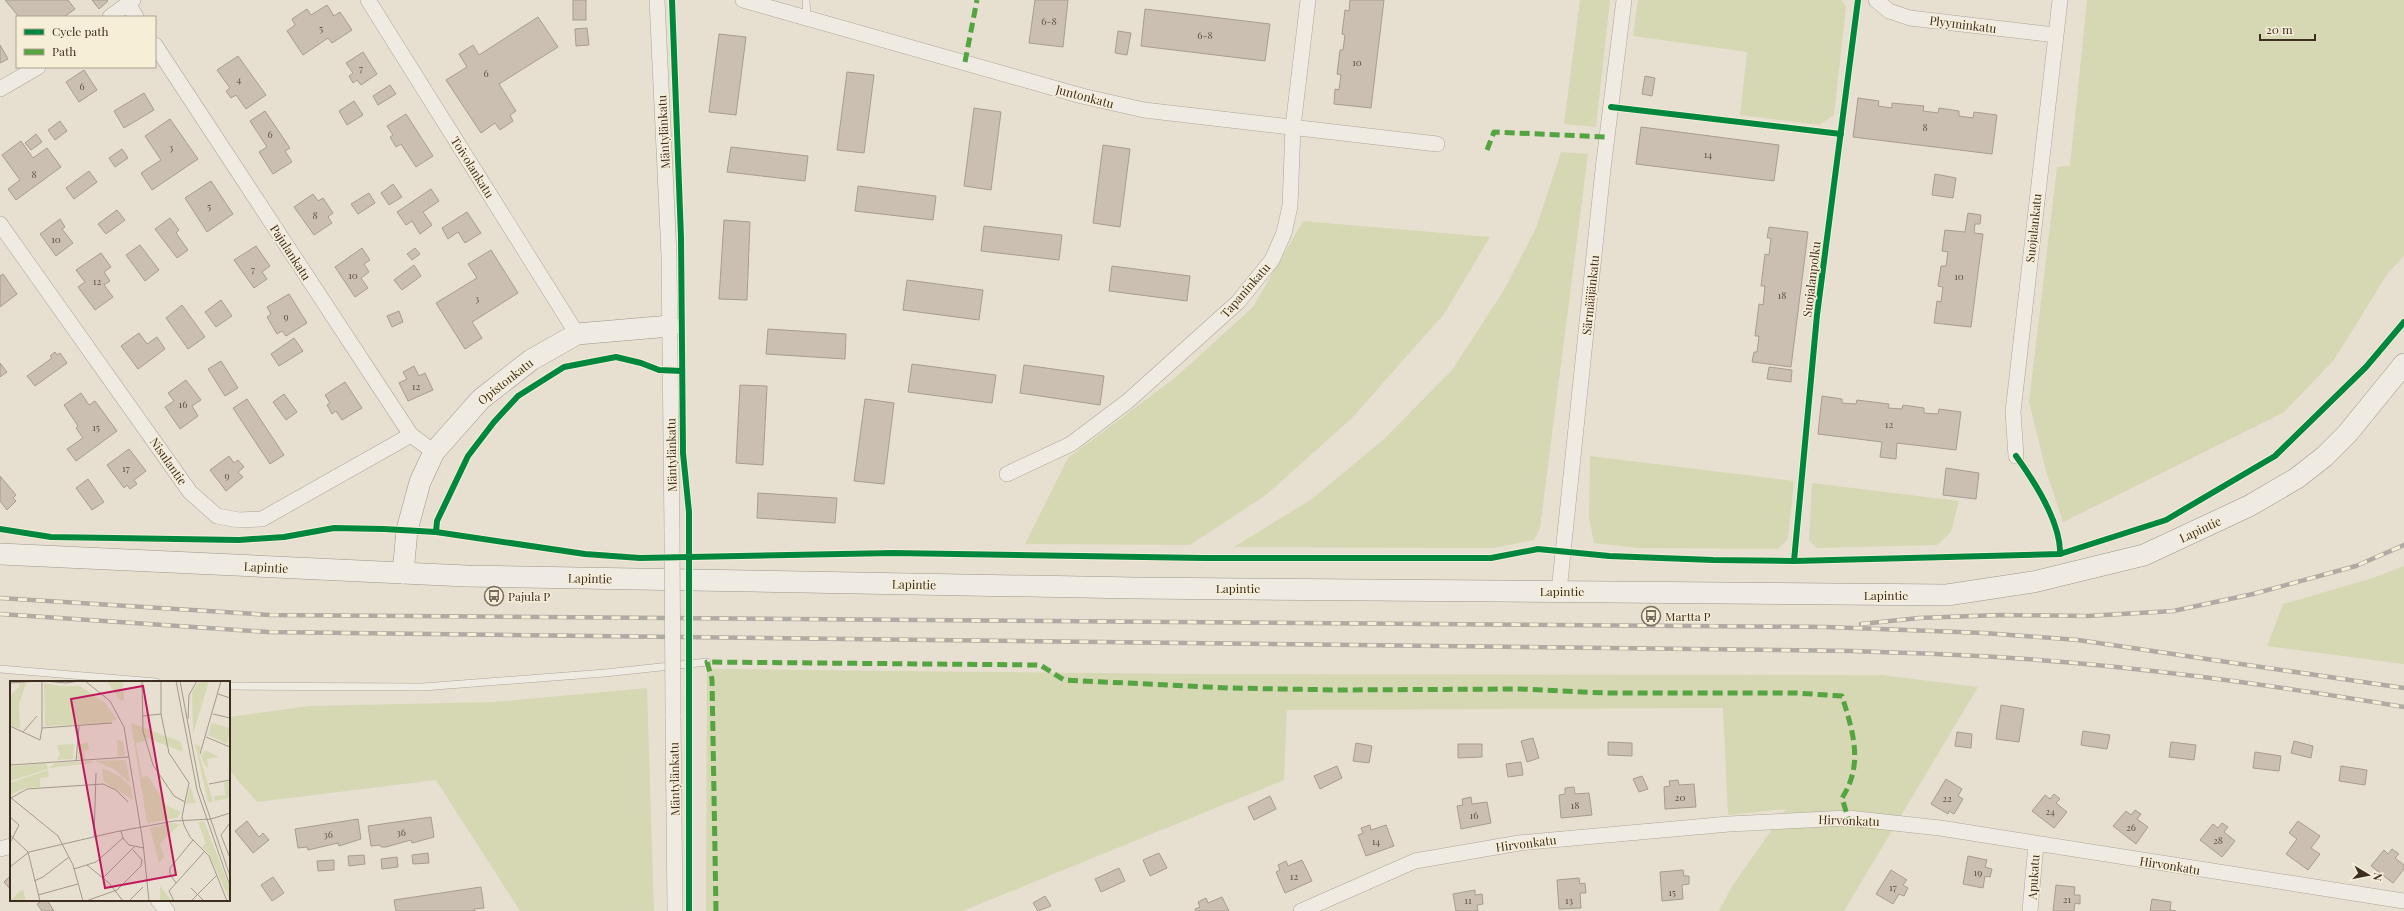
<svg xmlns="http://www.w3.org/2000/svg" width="2404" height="911" font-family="'Playfair Display',serif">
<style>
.green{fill:#d6d7b3}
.building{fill:#cbbfb2;stroke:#a89c90}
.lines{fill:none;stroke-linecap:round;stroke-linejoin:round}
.lane-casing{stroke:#ada599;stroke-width:8}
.street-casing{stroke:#ada599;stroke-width:16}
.secondary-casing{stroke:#9c958a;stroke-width:22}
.lane{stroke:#efebe3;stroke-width:7}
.street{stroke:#efebe3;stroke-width:15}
.secondary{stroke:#efebe3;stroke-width:21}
.rail-casing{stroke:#afaaa2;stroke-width:4.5}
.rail{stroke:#f7eed8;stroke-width:3;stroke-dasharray:9;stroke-linecap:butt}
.street-bridge-casing{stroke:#ada599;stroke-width:16;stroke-linecap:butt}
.street-bridge{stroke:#efebe3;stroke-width:15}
.quiet{stroke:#54a441;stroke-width:5;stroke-dasharray:10 5;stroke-linecap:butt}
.cycleway-casing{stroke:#f7eed8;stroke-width:8}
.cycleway{stroke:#00873e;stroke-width:6}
.labels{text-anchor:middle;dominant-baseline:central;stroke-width:3;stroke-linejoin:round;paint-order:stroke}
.number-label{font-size:10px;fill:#605244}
.street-label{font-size:12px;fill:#3d2e20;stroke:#f7eed8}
.poi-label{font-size:12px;fill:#3d2e20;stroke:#f7eed8;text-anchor:start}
.inset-road{fill:none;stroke:#a3998a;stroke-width:1}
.view{fill:#c2185b;fill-opacity:0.15;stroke:#c2185b;stroke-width:2}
.inset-edge{fill:none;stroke:#3d2e20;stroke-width:2}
</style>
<rect width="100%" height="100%" fill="#e7e0d1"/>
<g class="green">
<path d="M1580 0H1610L1596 127 1564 124Z"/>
<path d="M1638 0H1841L1846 6 1834 115 1819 125 1740 115 1747 52 1633 36Z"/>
<path d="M2087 0H2404V256L2388 273 2334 360 2283 413 2063 522 2046 471 2029 402 2057 167 2070 166Z"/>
<path d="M1561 152 1588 154 1540 528 1534 540 1493 548 1234 547 1312 499 1383 440 1452 370 1504 290 1536 228Z"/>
<path d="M1303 221 1490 237 1444 314 1352 418 1266 495 1190 545 1025 544 1068 458 1176 377 1253 307Z"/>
<path d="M1590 456 1794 481 1788 539 1778 549 1639 548 1594 543 1589 517Z"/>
<path d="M1812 483 1959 501 1951 532 1937 545 1817 548 1809 541Z"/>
<path d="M2404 566V664L2267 646 2283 604 2373 578Z"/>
<path d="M707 669 1200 674 1881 675 1978 687 1844 911H1719L1731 888 1786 809 1728 815 1723 708 1287 710 1284 780 963 911H706Z"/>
<path d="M647 688 654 911H520L436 780 257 802 229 770V717L310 706 493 702Z"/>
</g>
<g class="building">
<path d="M5 0H68L75 9 64 17H19Z"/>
<path d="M92 0H107L108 1 99 9Z"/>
<rect x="573" y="0" width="13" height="20"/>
<path d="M1035 0H1068L1063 47 1029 43Z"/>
<path d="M1350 0H1384L1371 108 1334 104 1335 89 1339 90 1341 75 1337 74 1340 50H1343L1345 35 1342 34 1345 10 1349 11Z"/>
<path d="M327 5 334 16 340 12 352 30 332 43 328 38 303 55 287 31 295 25 292 19 307 9 311 15Z"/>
<path d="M1145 9 1270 24 1265 61 1141 46Z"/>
<path d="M538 17 558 47 499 84 516 111 510 115 513 121 500 130 495 123 481 133 446 80 467 67 459 54 473 45 479 55Z"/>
<path d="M587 28 589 45 576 46 575 29Z"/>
<path d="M1118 31 1131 33 1127 55 1115 53Z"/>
<path d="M719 34 746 37 736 115 709 112Z"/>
<path d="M0 45 8 59 0 63Z"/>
<path d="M363 52 377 74 361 85 357 80 353 83 349 76 353 73 346 63Z"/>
<path d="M238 56 266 95 246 109 236 95 231 98 226 91 230 88 217 70Z"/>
<path d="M84 70 97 90 79 102 66 82Z"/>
<path d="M847 72 874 75 864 153 837 150Z"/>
<path d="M1645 76 1655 78 1652 96 1642 94Z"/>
<path d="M390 85 396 94 378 105 373 96Z"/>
<path d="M144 93 154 110 124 128 114 111Z"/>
<path d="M1858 98 1879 101 1878 106 1892 108V103L1924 106 1923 111 1938 113 1939 108 1959 111V116L1973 118 1974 112 1997 115 1992 154 1853 137Z"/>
<path d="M354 101 363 115 347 125 339 111Z"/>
<path d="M974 108 1001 112 991 190 964 186Z"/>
<path d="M265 111 290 148 285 151 292 162 273 174 259 152 267 147 250 121Z"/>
<path d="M406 114 433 156 416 167 401 144 396 147 390 137 393 135 387 126Z"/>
<path d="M170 119 198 159 152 190 141 173 161 160 145 136Z"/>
<path d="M60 121 67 131 55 140 48 130Z"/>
<path d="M1641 127 1779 145 1774 181 1636 164Z"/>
<path d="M36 134 42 142 31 150 25 143Z"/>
<path d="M21 141 33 158 47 148 61 167 16 200 8 189 20 180 2 155Z"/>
<path d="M1103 145 1130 149 1120 227 1093 223Z"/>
<path d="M731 147 808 156 805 181 727 172Z"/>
<path d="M122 149 128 158 115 167 109 158Z"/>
<path d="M89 171 97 182 74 199 66 188Z"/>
<path d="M1935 174 1956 178 1953 198 1932 195Z"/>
<path d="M211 181 233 214 207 232 185 198Z"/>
<path d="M393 184 402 197 389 205 381 193Z"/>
<path d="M858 186 936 196 933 220 855 211Z"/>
<path d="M431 189 439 201 423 212 432 225 420 234 412 221 406 225 397 212Z"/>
<path d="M369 193 375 203 358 214 351 204Z"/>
<path d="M313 194 318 201 323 198 333 213 328 217 332 223 314 235 294 207Z"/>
<path d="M117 210 125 220 106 234 98 224Z"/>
<path d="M467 212 481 233 465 243 458 232 448 239 442 228Z"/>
<path d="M1968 213 1981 215 1980 224H1975L1974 233 1983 234 1971 327 1934 323 1937 301 1941 302 1943 287 1938 286 1941 266H1946L1948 252 1942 251 1945 230 1965 232Z"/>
<path d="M170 218 179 230 176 233 188 250 177 258 155 229Z"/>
<path d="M60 219 65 227 62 229 73 243 56 256 40 234Z"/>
<path d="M724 220 750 222 747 300 719 299Z"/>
<path d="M984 226 1062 235 1059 260 981 251Z"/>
<path d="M1769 227 1808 232 1791 367 1752 362 1754 352H1757L1759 336H1755L1759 304 1763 305 1765 286H1761L1765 254 1769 255 1771 238H1767Z"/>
<path d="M140 245 159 270 145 281 126 255Z"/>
<path d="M256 246 270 266 262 272 267 279 254 288 234 260Z"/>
<path d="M362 248 370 260 364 264 369 272 361 278 368 288 355 297 335 267Z"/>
<path d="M415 248 420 254 412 260 407 254Z"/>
<path d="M491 250 518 293 472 322 482 338 465 349 436 303 477 278 468 264Z"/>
<path d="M101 253 111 267 104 272 110 281 104 285 113 297 95 310 78 287 85 282 76 270Z"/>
<path d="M414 265 421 276 402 290 394 280Z"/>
<path d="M1112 266 1190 276 1187 301 1109 291Z"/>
<path d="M3 274 17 294 0 307V276Z"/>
<path d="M907 280 983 290 979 320 903 310Z"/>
<path d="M289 294 307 323 286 336 282 331 277 334 267 317 271 314 267 307Z"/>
<path d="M221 300 232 316 216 327 205 312Z"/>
<path d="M182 305 205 337 188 349 166 318Z"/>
<path d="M399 311 403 322 392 327 387 316Z"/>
<path d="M768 329 846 334 845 359 766 354Z"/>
<path d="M139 333 147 344 157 337 165 349 138 369 121 346Z"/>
<path d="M294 338 303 351 279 366 271 354Z"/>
<path d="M55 352 57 355 60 353 67 363 35 386 27 376 52 358 50 356Z"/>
<path d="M221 361 238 388 225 396 208 369Z"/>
<path d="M0 363 7 372 0 377Z"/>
<path d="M912 364 996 375 992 403 908 392Z"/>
<path d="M1024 365 1104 376 1100 405 1020 393Z"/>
<path d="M414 366 419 376 425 373 433 390 408 401 399 383 407 379 403 372Z"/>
<path d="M1769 367 1792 370 1791 382 1767 379Z"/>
<path d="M186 380 201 400 192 406 198 416 180 429 165 407 174 401 168 393Z"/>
<path d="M345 382 362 408 342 420 336 411 332 414 327 405 330 403 325 395Z"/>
<path d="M740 385 767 386 763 465 736 463Z"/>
<path d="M81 393 89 405 95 401 117 431 76 461 67 449 83 438 76 428 78 426 64 405Z"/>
<path d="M284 394 297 412 286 420 273 402Z"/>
<path d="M1822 396 1842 399V403L1856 404 1857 400 1889 404 1888 408 1902 409 1903 405 1924 408V413L1938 414 1939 409 1961 412 1956 450 1897 443 1896 459 1880 457 1882 442 1818 434Z"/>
<path d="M247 399 284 455 270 464 233 408Z"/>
<path d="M865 399 894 403 884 484 854 481Z"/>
<path d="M129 449 146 471 134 480 137 484 130 489 127 485 124 488 107 465Z"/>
<path d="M229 456 234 463 238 460 244 467 238 472 243 477 226 491 210 470Z"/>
<path d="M1946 468 1979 473 1976 499 1943 495Z"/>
<path d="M0 476 16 495 13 498 16 501 7 510 0 501Z"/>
<path d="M88 479 104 502 92 510 76 488Z"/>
<path d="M758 493 837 498 835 523 757 518Z"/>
<path d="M2001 705 2024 709 2019 742 1996 739Z"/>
<path d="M2083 731 2110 735 2107 749 2081 745Z"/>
<path d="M1957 732 1972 734 1971 748 1955 746Z"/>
<path d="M1533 738 1539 758 1527 762 1521 741Z"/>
<path d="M2294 741 2313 746 2311 758 2291 753Z"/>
<path d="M1608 742 1632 743V756L1608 755Z"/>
<path d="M2171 742 2196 745 2194 760 2169 757Z"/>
<path d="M1356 743 1372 746 1369 763 1353 761Z"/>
<path d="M1458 744H1482V757L1458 758Z"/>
<path d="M2255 752 2281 756 2279 771 2253 768Z"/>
<path d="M1521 762 1523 775 1508 777 1506 764Z"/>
<path d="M1337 766 1342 778 1320 789 1314 776Z"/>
<path d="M2341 766 2367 770 2365 785 2339 781Z"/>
<path d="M1642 776 1648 789 1639 792 1633 779Z"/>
<path d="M1946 779 1962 789 1958 796 1963 799 1954 814 1949 811 1948 814 1931 804Z"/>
<path d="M1678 780 1679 785 1694 784 1696 807 1665 809 1664 787 1670 786 1669 781Z"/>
<path d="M1574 787 1575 794 1589 793 1592 815 1561 818 1559 795 1565 794V788Z"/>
<path d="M2054 794 2060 799 2056 803 2067 812 2054 828 2032 811 2045 795 2050 799Z"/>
<path d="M1270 796 1276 809 1254 820 1248 807Z"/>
<path d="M1471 797 1472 804 1487 802 1491 823 1461 829 1457 806 1463 805 1462 799Z"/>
<path d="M2135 810 2141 814 2137 819 2148 827 2136 844 2113 826 2126 811 2131 815Z"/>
<path d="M431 817 434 837 416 842 412 843 411 840 386 847H381L380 845 371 846 368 826Z"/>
<path d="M358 819 361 839 339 846 338 843 308 850 307 847 298 848 295 829Z"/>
<path d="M247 821 259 837 263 833 269 840 253 853 235 831Z"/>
<path d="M2298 821 2320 836 2311 848 2320 854 2308 870 2286 854 2297 839 2289 833Z"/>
<path d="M2222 823 2228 827 2224 832 2235 841 2222 857 2200 840 2213 824 2218 828Z"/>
<path d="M1370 825 1371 830 1386 825 1394 846 1366 856 1358 835 1363 833 1361 828Z"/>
<path d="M2392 849 2399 854 2395 858 2404 865V869L2393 883 2371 866 2384 850 2388 854Z"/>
<path d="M428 853 429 863 413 864 412 855Z"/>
<path d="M1159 853 1167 868 1150 876 1143 860Z"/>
<path d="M364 855 365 864 349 866 348 856Z"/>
<path d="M1968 856 1987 860 1985 867 1992 869 1990 877 1985 876 1983 888 1963 884Z"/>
<path d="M397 857 398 867 382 869 381 859Z"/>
<path d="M334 860V870L318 871 317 861Z"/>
<path d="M1302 860 1312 881 1285 893 1276 872 1280 870 1278 865 1286 861 1288 866Z"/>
<path d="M1119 868 1125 881 1101 892 1095 879Z"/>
<path d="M1683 870 1684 876H1689V884L1682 885 1683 899 1662 901 1660 872Z"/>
<path d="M1891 870 1907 880 1903 885 1908 888 1904 896 1899 894 1893 904 1876 894Z"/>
<path d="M11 875V890L4 882Z"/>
<path d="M273 877 284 893 272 901 261 885Z"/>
<path d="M1579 878 1580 884 1585 883 1586 893H1580L1581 908 1559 909 1557 880Z"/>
<path d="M2056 885 2075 887 2074 895H2080V904L2075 903 2074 911H2053Z"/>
<path d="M481 887 484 908 474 909 475 911H396L394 900Z"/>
<path d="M1475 890V895L1482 894 1483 904 1477 905 1478 911H1456L1453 894Z"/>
<path d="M1045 896 1051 906 1038 911 1033 903Z"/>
<path d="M1222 897 1229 911H1196L1195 909 1200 907 1198 902 1206 898 1208 903Z"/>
<path d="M2152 899 2171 902 2170 910 2176 911H2150Z"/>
<path d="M43 900H47L54 911H42L37 904Z"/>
</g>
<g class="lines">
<g class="lane-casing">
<g id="lane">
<path d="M806 0 807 18"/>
<path d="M0 669 156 682"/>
<path d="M229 686 423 687 605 673 707 662"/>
</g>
</g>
<g class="street-casing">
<g id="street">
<path d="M368 0 577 334"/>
<path d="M657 0 669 255 672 532"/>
<path d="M743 0 1082 96 1144 110 1437 144"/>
<path d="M1876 0 1889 11 1910 18 2055 35"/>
<path d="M128 4 136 17"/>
<path d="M110 17 133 0"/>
<path d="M155 45 411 435 434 452"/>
<path d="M0 89 38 67"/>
<path d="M0 224 190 492 217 516 239 520 262 519 411 435"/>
<path d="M2016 456 2013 412 2060 0"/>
<path d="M1007 474 1071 444 1128 401 1238 302 1272 260 1284 233 1290 206 1293 127 1308 0"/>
<path d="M1559 591 1603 169 1624 0"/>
<path d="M673 715 675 911"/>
<path d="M0 849 11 846"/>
<path d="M158 900 167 911"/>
<path d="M1301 911 1415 861 1519 843 1729 824 1848 818 1940 828 2404 901"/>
<path d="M2030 911 2036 844"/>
</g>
</g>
<g class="secondary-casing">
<g id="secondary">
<path d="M0 554 466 576 1135 588 1947 595 2033 582 2144 555 2249 506 2297 478 2325 456 2347 434 2404 364"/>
<path d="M403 573 407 530 420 482 434 452 481 399 531 360 577 334 670 326"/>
</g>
</g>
<use href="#lane" class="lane"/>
<use href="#street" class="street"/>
<use href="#secondary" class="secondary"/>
<g class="rail-casing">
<g id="rail">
<path d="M0 598 270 615 1827 627 1984 633 2078 640 2404 688"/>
<path d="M0 614 268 632 1854 651C1901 653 1949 654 1996 657 2132 665 2270 685 2404 707"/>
<path d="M1861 624 1919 618 2000 615 2087 616 2173 611 2253 594 2356 566 2404 545"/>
</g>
</g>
<use href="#rail" class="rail"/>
<g class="street-bridge-casing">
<path id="street-bridge" d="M672 532 673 715"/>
</g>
<use href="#street-bridge" class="street-bridge"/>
<g class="quiet">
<path d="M965 62 977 0"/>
<path d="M1487 150 1494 132 1607 137"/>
<path d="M716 911 712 679 707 662 1040 665 1064 680 1228 688 1339 690 1520 689 1606 693H1796L1842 696C1853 732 1864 764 1842 798L1848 818"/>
</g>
<g class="cycleway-casing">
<g id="cycleway">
<path d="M672 0 681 237 683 453 689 512V911"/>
<path d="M1611 107 1841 134"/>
<path d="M2016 456C2034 481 2061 523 2060 554"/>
<path d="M0 529 51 537 239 540 284 537 334 528 384 529 436 532 585 554 640 558 893 553 1204 558H1491L1538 549 1609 556 1713 560 1794 561 2060 554 2166 520 2275 456 2366 367 2404 322"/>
<path d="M436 532 437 521 468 456 494 422 518 396 564 367 616 357 641 363 659 370 682 371"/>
<path d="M1794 561 1817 315 1858 0"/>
</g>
</g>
<use href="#cycleway" class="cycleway"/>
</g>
<defs>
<g id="bus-ring" transform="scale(1)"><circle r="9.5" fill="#f7eed8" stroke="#786c5e" stroke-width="1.5"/><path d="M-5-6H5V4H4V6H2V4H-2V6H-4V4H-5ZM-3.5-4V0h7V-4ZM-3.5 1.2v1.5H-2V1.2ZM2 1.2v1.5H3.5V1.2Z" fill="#786c5e"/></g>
</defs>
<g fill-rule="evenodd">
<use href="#bus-ring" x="494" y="596"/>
<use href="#bus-ring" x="1651" y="616"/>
</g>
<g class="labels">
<g class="number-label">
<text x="1049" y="21">6-8</text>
<text x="321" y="28">5</text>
<text x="1205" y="35">6-8</text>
<text x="1357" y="62">10</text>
<text x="361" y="68">7</text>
<text x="486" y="73">6</text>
<text x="239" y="79">4</text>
<text x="82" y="86">6</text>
<text x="1925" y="127">8</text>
<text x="270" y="134">6</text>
<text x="171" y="147">3</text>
<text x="1708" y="154">14</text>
<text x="34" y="174">8</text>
<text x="209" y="206">5</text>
<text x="315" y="215">8</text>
<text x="56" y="239">10</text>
<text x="253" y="269">7</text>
<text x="353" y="275">10</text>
<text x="1959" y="276">10</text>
<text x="97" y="281">12</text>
<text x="1782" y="295">18</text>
<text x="477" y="298">3</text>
<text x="286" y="316">9</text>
<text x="416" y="386">12</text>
<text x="183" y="404">16</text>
<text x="1889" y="424">12</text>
<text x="96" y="427">15</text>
<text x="126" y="468">17</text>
<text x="227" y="475">9</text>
<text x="1680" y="797">20</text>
<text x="1947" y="798">22</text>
<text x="1575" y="805">18</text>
<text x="2050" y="811">24</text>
<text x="1474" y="815">16</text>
<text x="2131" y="827">26</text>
<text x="401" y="832">36</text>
<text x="328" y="834">36</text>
<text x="2218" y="840">28</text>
<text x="1376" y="841">14</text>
<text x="1978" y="872">19</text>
<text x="1294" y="876">12</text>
<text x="1893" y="887">17</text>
<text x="1672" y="892">15</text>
<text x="2067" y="899">21</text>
<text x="1468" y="900">11</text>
<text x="1569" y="900">13</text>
</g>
<g class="street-label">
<text transform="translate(1963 24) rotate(7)">Plyyminkatu</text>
<text transform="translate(1085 96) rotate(15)">Juntonkatu</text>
<text transform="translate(663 132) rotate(-93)">Mäntylänkatu</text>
<text transform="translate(473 167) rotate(58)">Toivolankatu</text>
<text transform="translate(2033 228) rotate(-84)">Suojalankatu</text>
<text transform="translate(291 252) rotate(57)">Pajulankatu</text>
<text transform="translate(1811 279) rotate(-83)">Suojalanpolku</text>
<text transform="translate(1245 290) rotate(-49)">Tapaninkatu</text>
<text transform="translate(1590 295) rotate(-84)">Särmääjänkatu</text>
<text transform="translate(505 381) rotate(-38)">Opistonkatu</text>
<text transform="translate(671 455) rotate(-91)">Mäntylänkatu</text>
<text transform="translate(169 461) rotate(55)">Nisulantie</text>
<text transform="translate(2200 529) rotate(-25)">Lapintie</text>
<text transform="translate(266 567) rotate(3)">Lapintie</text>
<text transform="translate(590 578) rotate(1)">Lapintie</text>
<text transform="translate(914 584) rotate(1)">Lapintie</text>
<text x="1238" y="588">Lapintie</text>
<text x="1562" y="591">Lapintie</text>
<text x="1886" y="595">Lapintie</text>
<text transform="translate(674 779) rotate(-91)">Mäntylänkatu</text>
<text transform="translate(1849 820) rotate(2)">Hirvonkatu</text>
<text transform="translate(1526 843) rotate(-7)">Hirvonkatu</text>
<text transform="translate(2170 865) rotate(9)">Hirvonkatu</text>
<text transform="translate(2033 877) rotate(-86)">Apukatu</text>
</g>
<g class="poi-label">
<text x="508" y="596">Pajula P</text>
<text x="1665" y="616">Martta P</text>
</g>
</g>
<g transform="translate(10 681)">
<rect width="220" height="220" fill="#e7e0d1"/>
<path d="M97 0H113L114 20 110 19ZM190 0H199L183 53 182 11ZM9 2H16L9 23 10 48 0 44V15L9 6ZM34 2 49 5H70L95 22 107 38 98 42 35 45ZM121 42 171 61 173 71 134 56 135 60 126 62 132 96 138 95 156 124 171 131 167 137 137 142ZM202 42 220 47 217 63 198 54ZM107 59 113 60 115 74 108 76ZM78 61 79 69H74L75 78H67L68 64ZM64 63 63 78 47 79 50 74 47 64ZM185 63 191 66 189 73 203 121H198ZM195 69 209 76 197 78 198 86H196L191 75ZM116 79 120 102 104 88 85 80ZM82 80 83 82 39 87 45 82ZM36 82 38 88 0 100V86ZM92 87 109 95 121 106 123 119 94 101ZM38 89 39 96 30 97V106L15 107 0 114V102ZM220 100V117L205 120 204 115 215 114 214 102ZM180 105 186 122 176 123ZM194 140 220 208V220L199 173 192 166 196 163 188 141ZM160 142 170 143 150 162 154 176 149 182 140 147ZM150 205 161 219 160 220H150ZM13 209 16 220H0L10 210Z" fill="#d6d7b3"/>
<path class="inset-road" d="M34 0 56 2 69 0M75 0 100 20 114 46 133 162 139 220M132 0 133 50 143 84 164 115 175 121 172 136 174 144 180 156 199 175 217 220M151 0V33L159 72 179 102 175 121M166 0 187 109 220 205M170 0 190 107 220 195M0 2 29 0M208 13 220 17M203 33 220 37M133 35 151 33M178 38 179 14 187 0M0 45 30 59 32 47V0M32 47 102 42M13 51 27 35M196 56 220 66M190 73 211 0M66 80 69 45M1 84 119 76M199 103 220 99M0 116 48 155 63 184 73 220M1 117 17 108 93 103 106 109 118 121M0 136 9 144 0 162M220 142 211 154 220 177M111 150 113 157 119 164 134 167M0 154 18 171 30 220M84 156 86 92M77 184 99 202 113 220M0 186 19 171 105 151 164 140 201 138 220 132M64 188 86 181 113 157M94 196 124 166M24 200 33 196 59 176M166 202 160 193V187L183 159M181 207 194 220M28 214 68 203M76 220 107 209 131 185 132 179 123 169M119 220 133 206M164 220 159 210 195 170M181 220 207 194"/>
<path class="view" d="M133 5 166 194 95 207 61 18Z"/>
<rect width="220" height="220" class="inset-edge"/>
</g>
<rect x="16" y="16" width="140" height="52" fill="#f7eed8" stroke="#ada18e"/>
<rect x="24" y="29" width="20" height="6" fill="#00873e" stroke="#ada18e"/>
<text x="52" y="36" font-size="12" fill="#3d2e20">Cycle path</text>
<rect x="24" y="49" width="20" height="6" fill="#54a441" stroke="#ada18e"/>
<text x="52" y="56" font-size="12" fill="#3d2e20">Path</text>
<g transform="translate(2368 875) rotate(100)" stroke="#f7eed8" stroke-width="3" paint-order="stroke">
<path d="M0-3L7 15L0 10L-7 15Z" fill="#3d2e20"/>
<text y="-6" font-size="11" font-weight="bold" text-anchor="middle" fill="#3d2e20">N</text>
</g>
<path d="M2260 34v6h55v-6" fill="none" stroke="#3d2e20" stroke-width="2"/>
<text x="2266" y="34" font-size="12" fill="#3d2e20" stroke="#f7eed8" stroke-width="3" paint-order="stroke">20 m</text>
</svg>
